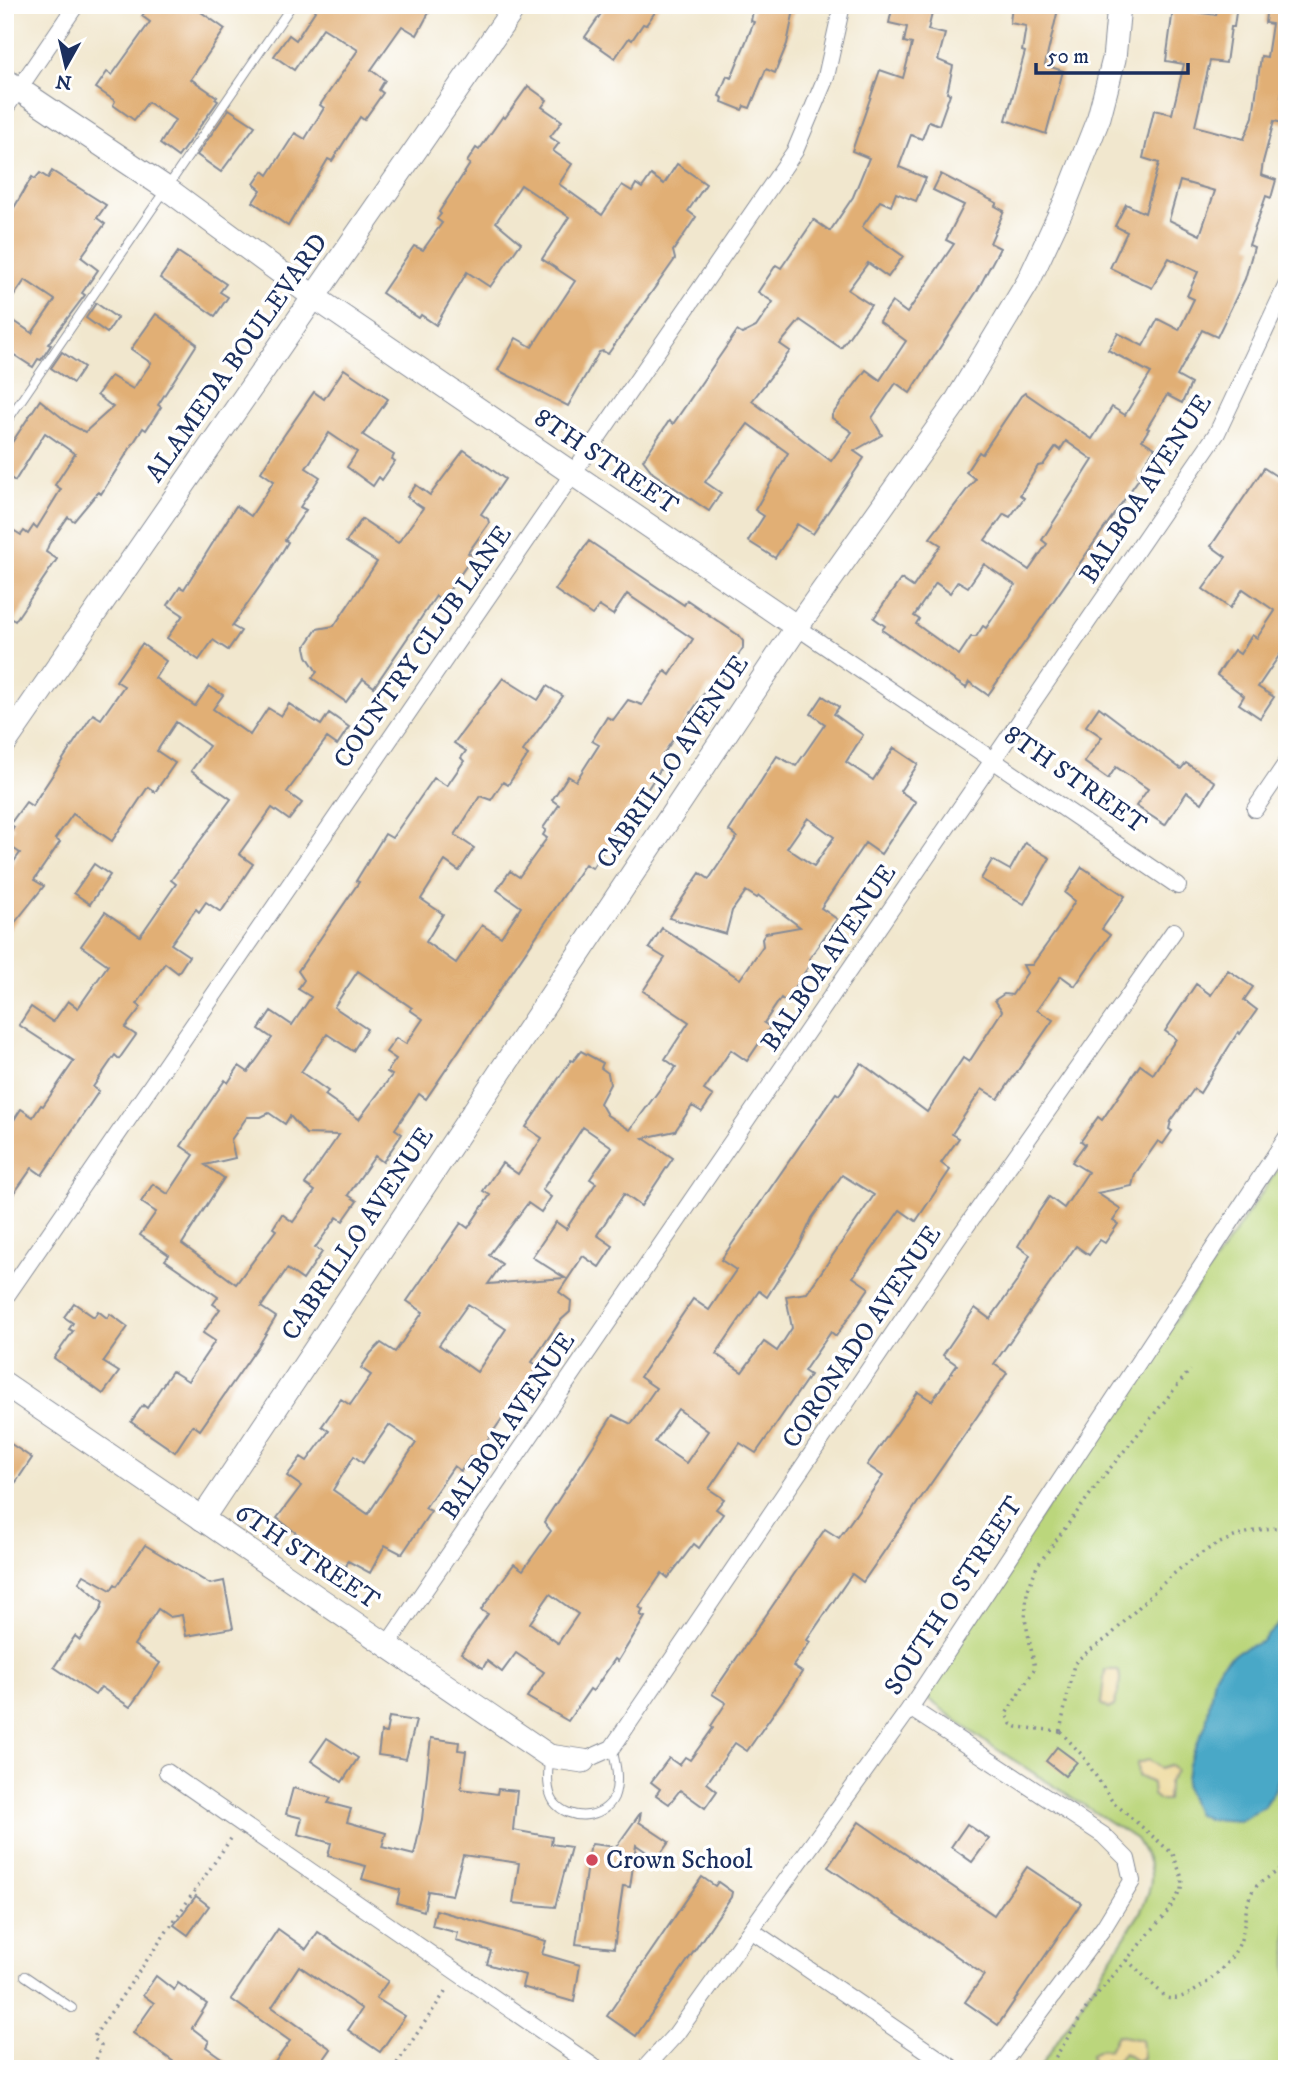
<svg xmlns="http://www.w3.org/2000/svg" width="1292" height="2074" font-family="'IM FELL DW Pica',serif">
<style>
.green{fill:#bbd67c;stroke:#6b826d;stroke-width:2}
.sand{fill:#eeda9e;stroke:#84847e;stroke-width:2}
.water{fill:#48a8c7;stroke:#326c92;stroke-width:2}
.building{fill:#e1af74;fill-rule:evenodd}
.lines{fill:none;stroke-linecap:round;stroke-linejoin:round}
.lane-casing{stroke:#868b96;stroke-width:10}
.street-casing{stroke:#868b96;stroke-width:18}
.secondary-casing{stroke:#868b96;stroke-width:25}
.path{stroke:#868b96;stroke-width:3.5;stroke-dasharray:2 5;stroke-linecap:butt}
.lane{stroke:#fff;stroke-width:8}
.street{stroke:#fff;stroke-width:16}
.secondary{stroke:#fff;stroke-width:23}
.poi-dot{fill:#d1495b;stroke:#fff;stroke-width:2.5}
.labels{text-anchor:middle;dominant-baseline:central;stroke-width:7;stroke-linejoin:round;paint-order:stroke}
.street-label{font-size:26px;fill:#1b2f5e;stroke:#fff}
.poi-label{font-size:26px;fill:#1b2f5e;stroke:#fff;text-anchor:start}
</style>
<rect width="100%" height="100%" fill="#fff"/>
<filter id="ink" filterUnits="userSpaceOnUse"><feTurbulence type="fractalNoise" baseFrequency=".0143" numOctaves="2"/><feDisplacementMap in="SourceGraphic" scale="14" xChannelSelector="R" yChannelSelector="G"/><feConvolveMatrix kernelMatrix="1 2 1 2 8 2 1 2 1" color-interpolation-filters="sRGB"/></filter>
<filter id="wash" filterUnits="userSpaceOnUse"><feTurbulence type="fractalNoise" baseFrequency=".00686" numOctaves="4" result="noise"/><feDisplacementMap in="SourceGraphic" scale="28" xChannelSelector="R" yChannelSelector="G"/><feGaussianBlur stdDeviation="1.57" result="paint"/><feColorMatrix in="noise" values="0 0 0 0 0 0 0 0 0 0 0 0 0 0 0 0 0 1.4 0 .05"/><feComposite in="paint" operator="in"/></filter>
<g filter="url(#wash)">
<rect width="100%" height="100%" fill="#f1e7ce"/>
<path class="green" d="M1287 1156V2069H1039L1140 1913C1155 1880 1156 1870 1136 1839L981 1739 927 1698 943 1659Z"/>
<g class="sand">
<path d="M1105 1670H1118C1123 1680 1117 1695 1114 1706L1108 1709 1101 1704Z"/>
<path d="M1148 1760 1160 1768 1170 1765 1176 1771 1168 1783 1167 1800H1159L1153 1795 1152 1783 1138 1776 1137 1763Z"/>
<path d="M1117 2035 1141 2040 1143 2058 1136 2061 1124 2053 1116 2061H1105L1100 2067 1092 2068 1091 2054 1101 2049 1109 2050Z"/>
</g>
<path class="water" d="M1287 1616V1757L1275 1789 1265 1806 1240 1821 1207 1819 1196 1813 1185 1787 1188 1764 1206 1724 1214 1676 1221 1664 1240 1650 1261 1642Z"/>
<g id="blocks">
<g class="building">
<path d="M150 5H206L201 12 225 29 191 79 217 97 215 99 218 101 178 157 160 144 175 120 148 102 134 120 113 105 115 101 96 88 107 72 112 75 150 22 142 16Z"/>
<path d="M319 5H433L417 35 402 26 371 70 385 80 379 90 383 93 364 120 360 117 332 161 328 159 288 226 253 202 261 190 254 184 263 171 268 175 295 133 305 139 324 108 320 105 358 50 323 28 294 70 274 56 289 35 296 40Z"/>
<path d="M607 5H660L646 25 643 24 632 40 629 38 615 58 585 37Z"/>
<path d="M754 5H795L787 44 775 73 766 69 750 108 744 106 742 110 722 102 723 98 719 96 727 76 731 78 754 22 751 21Z"/>
<path d="M893 5H934L928 30 945 34 938 60 953 66 947 93 950 94 939 125 929 121 922 139 911 135 899 167 926 178 916 201 896 193 891 206 880 201 862 227 903 256 888 277 868 263 848 290 871 305 841 348 800 320 780 344 790 351 752 401 831 461 852 432 832 418V415L866 370 880 380 906 341 879 321 892 302 907 313 954 244 946 240 964 205 933 190 941 174 997 203 995 206 1004 211 990 243 1000 248 977 291 910 393 896 383 872 418 882 435 854 451 864 458 813 534 797 524 775 558 748 541 764 516 755 510 788 453 748 424 705 482 721 493 709 511 653 473 643 460 669 421 673 424 737 331 742 334 756 327 773 302 758 292 776 265 781 268 814 220 830 231 853 197 869 158 852 151 880 70 903 78 912 44 904 42 907 27 889 23Z"/>
<path d="M1012 5H1059L1045 65 1063 71 1046 134 1006 120 1025 52 1022 51 1026 26 1010 23Z"/>
<path d="M1218 5H1237L1234 27H1231L1226 63 1210 61 1195 126 1244 139 1253 117 1261 56 1267 57 1272 24 1265 23 1267 5H1287V67L1281 97 1287 98V124L1274 121 1263 162 1261 175 1276 180 1271 198 1266 196 1249 245 1254 247 1245 279 1217 337 1202 330 1177 376 1191 384 1182 403 1167 395 1147 428 1149 429 1142 440 1155 448 1137 476 1140 477 988 695 969 682 966 688 882 630 885 626 874 618 901 579 913 587 941 545 930 538 975 479 966 472 979 452 982 454 1021 396 1025 393 1092 439 1112 407 1125 415 1151 373 1108 350 1118 333 1143 346 1158 319 1179 330 1194 299 1187 296 1198 272 1169 258 1152 288 1110 268 1127 232 1115 226 1126 204 1145 213 1159 163 1143 158 1154 110 1172 114 1184 64 1166 61 1173 9 1216 15ZM1180 181 1215 191 1200 235 1169 220ZM1066 441 1093 460 1042 540 1047 544 1029 570 985 540 1004 514 1010 517 1024 498 1020 495 1038 466 1043 465 1056 447 1060 450ZM984 564 1015 585 986 628 983 626 976 637H971L959 655 916 624 919 619 914 616 936 583 950 593 958 581 968 587Z"/>
<path d="M528 86 547 100 542 107 562 121 550 137 559 143 553 151 572 164 559 184 602 215 622 185 632 191 636 184 642 188 651 175 664 184 677 164 706 184 688 211 696 217 673 251 675 259 608 354 603 351 599 352 568 406 498 370 516 338 532 347 575 281 542 259 569 217 521 185 496 222 521 243 490 287 467 272 436 325 421 315 419 318 382 293 414 246 423 250 442 223 437 219 441 214 439 212 470 164 467 162 476 148 479 150 503 116 505 118Z"/>
<path d="M229 109 255 126 221 172 197 155Z"/>
<path d="M52 171 106 205 97 218 105 224 81 257 98 270 82 293 85 295 48 344 51 345 41 360 38 359 33 367 5 349V315L32 333 55 300 25 280 5 309V223L32 177 35 179 40 173 48 178Z"/>
<path d="M178 252 226 284 220 292 228 297 215 316 160 278Z"/>
<path d="M96 303 117 318 107 333 86 318Z"/>
<path d="M156 314 197 344 158 405 161 407 146 430 143 428 101 494 98 492 74 521 68 517 49 544 46 552 57 559 15 621 5 615V525L21 535 24 531 28 534 34 525 37 528 61 489 55 485 75 454 45 433 15 481 5 474V453L40 400 71 425 85 432 113 407 97 395 111 376 133 389 151 363 131 349Z"/>
<path d="M62 352 84 367 73 383 51 368Z"/>
<path d="M344 369 388 399 363 435 394 455 392 459 395 461 382 480 379 477 373 486 347 467 357 452 329 433 306 468 320 477 300 507 306 510 285 540 288 542 270 572 232 626 241 631 228 650 213 640 199 660 167 638 183 615 168 605 180 587 184 589 236 506 251 516 274 481 261 472 276 447 314 392 324 399Z"/>
<path d="M464 450 505 479 481 514 488 519 489 523 468 553 473 556 442 601 436 596 374 687 363 679 346 702 312 678 317 672 307 656 305 647 317 629 334 626 377 562 346 542 362 519 398 543 423 508 407 497 416 485 430 495Z"/>
<path d="M1264 468 1287 483V644L1258 687 1274 697 1260 718 1239 704 1244 696 1217 675 1234 650 1240 654 1252 635 1257 638 1275 611 1243 589 1230 608 1203 589 1226 557 1211 546Z"/>
<path d="M589 541 684 605 687 600 738 635 743 641V648L720 682 717 680 711 688 709 686 662 756 667 759 634 810 629 807 610 833 614 836 592 868 585 864 426 1099 419 1094 395 1129 402 1134 383 1162 375 1156 348 1195 357 1201 343 1221 337 1217 315 1248 322 1252 303 1280 287 1269 261 1307 276 1317 259 1345 200 1430 193 1425 175 1452 131 1422 143 1405 147 1408 172 1371 188 1381 215 1341 203 1333 220 1309 213 1304 218 1297 165 1260 169 1255 140 1235 156 1212 141 1202 153 1184 168 1194 194 1155 181 1146 201 1115 225 1080 228 1083 239 1066 248 1072 272 1038 259 1029 271 1011 292 1025 311 997 298 989 304 980 298 971 359 882 356 881 385 834 392 838 434 778 447 786 464 761 461 758 466 751 454 743 503 678 538 700 547 686 563 696 523 751 528 755 508 785 503 782 491 800 480 796 455 835 474 848 459 871 445 861 421 899 443 914 426 942 456 963 482 925 501 937 521 907 497 890 510 871 519 877 547 838 543 835 546 830 543 828 559 805 552 800 568 776 576 781 599 745 592 741 607 717 613 720 628 700 642 705 665 671 670 675 693 639 627 594 613 615 599 606 592 615 555 590ZM358 971 412 1008 410 1010 423 1019 406 1044 396 1038 386 1052 396 1059 387 1072 392 1075 359 1119 325 1095 328 1091 301 1072 327 1034 353 1051 367 1029 334 1007ZM269 1113 285 1124 290 1116 306 1134 339 1135 305 1184 315 1191 293 1222 282 1214 273 1228 276 1230 236 1284 182 1244 224 1178 205 1165 235 1158 231 1140 247 1117H261Z"/>
<path d="M142 644 166 661 155 678 195 706 209 686 223 695 213 709 250 735 268 708 281 716 289 704 321 725 329 713 349 727 337 745 327 738 287 792 302 803 289 820 272 808 239 854 253 864 221 912 206 902 199 912 196 909 171 944 189 956 178 973 165 963 137 1004 141 1007 125 1028 136 1035 119 1059 115 1055 93 1087 99 1091 42 1175 32 1168 5 1206V1134L21 1109 33 1117 41 1105 43 1106 74 1061 19 1025 31 1007 53 1022 68 1001 78 1008 108 965 81 946 105 912 140 936 176 884 171 880 231 799 191 771 209 746 176 722 157 751 175 763 155 792 148 787 112 841 73 814 55 839 60 842 34 880 44 886 5 935V874L20 853 5 843 14 827 10 824 26 802 32 806 93 714 101 719 124 686 116 681Z"/>
<path d="M823 696 839 707 834 714 863 735 846 762 873 780 894 748 918 764 900 791 916 802 881 854 865 843 821 908 837 919 809 959 812 961 800 980 785 1001 781 998 764 1023 770 1027 747 1061 731 1050 704 1090 713 1096 702 1112 692 1106 675 1131 643 1138 673 1158 641 1206 624 1194 597 1235 613 1246 599 1267 583 1256 559 1292 571 1301 570 1312 560 1321 532 1362 538 1366 475 1458 471 1456 461 1471 454 1466 425 1508 431 1511 402 1554 385 1545 370 1573 348 1561 346 1567 327 1557 277 1518 301 1486 287 1476 301 1457 307 1461 329 1431 322 1426 341 1399 350 1405 371 1375 361 1368 371 1353 381 1343 395 1352 423 1312 407 1301 461 1223 468 1228 490 1195 483 1191 502 1163 518 1174 542 1138 526 1127 571 1060 573 1061 581 1051 603 1063 601 1068 608 1073 610 1084 600 1103 607 1115 630 1130 676 1067 665 1059 689 1022 643 991 665 958 649 948 662 928 740 979 763 946 762 939 766 933 800 927 759 896 757 898 746 891 732 911 726 934 669 918 700 873 709 879 737 837 729 831 777 756 796 766 825 724 811 714ZM808 818 834 837 814 866 787 848ZM583 1127 612 1147 590 1179 596 1183 566 1229 556 1222 532 1257 565 1278 488 1284 502 1264 489 1255 528 1203 541 1212 551 1197 542 1190ZM468 1304 506 1329 477 1372 439 1345ZM389 1425 416 1443 368 1514 333 1490 354 1456 363 1463Z"/>
<path d="M1099 707 1181 769 1186 763 1215 782 1202 803 1187 792 1165 825 1136 806 1148 789 1116 767 1108 779 1084 762 1102 737 1086 726Z"/>
<path d="M1025 843 1050 858 1024 904 981 879 992 860 1010 870Z"/>
<path d="M94 864 110 875 90 904 74 893Z"/>
<path d="M1082 867 1125 896 1102 929 1110 935 1075 986 1061 976 1037 1010 1053 1020 998 1099 982 1089 952 1134 959 1138 941 1163 950 1170 916 1221 900 1210 853 1277 869 1288 836 1336 831 1332 804 1371 810 1375 756 1453 740 1443 709 1489 724 1499 716 1509 723 1514 699 1548 694 1544 668 1578 662 1573 639 1607 643 1610 640 1615 645 1617 618 1661 615 1659 593 1691 590 1689 568 1721 527 1697 544 1672 516 1653 502 1672 487 1661 483 1668 461 1653 488 1614 481 1610 514 1564 523 1570 551 1531 544 1522 613 1415 631 1424 656 1388 640 1377 693 1299 709 1310 736 1270 721 1260 836 1093 839 1095 861 1063 927 1112 963 1058 969 1062 1002 1011 995 1000 1004 994 1012 995 1027 973 1023 965H1032L1057 930 1075 901 1065 893ZM842 1175 874 1195 807 1293 786 1296 792 1328 777 1351 764 1342 742 1372 716 1354 759 1291 767 1297 800 1245 812 1218ZM678 1409 708 1431 686 1463 655 1442ZM550 1594 578 1614 558 1643 530 1623Z"/>
<path d="M1228 970 1253 987 1244 1000 1257 1010 1240 1034 1238 1032 1200 1093 1194 1089 1171 1121 1169 1129 1172 1131 1163 1144 1158 1141 1135 1174 1132 1186 1097 1193 1121 1209 1113 1221 1118 1224 1105 1243 1100 1240 1089 1255 1076 1246 994 1364 1007 1373 863 1582 852 1574 807 1640 810 1642 793 1666 802 1672 790 1690 747 1751 735 1743 707 1783 717 1791 705 1808 680 1790 669 1804 656 1795 660 1789 651 1782 669 1758 679 1765 685 1757 690 1760 713 1728 711 1726 726 1703 712 1694 825 1529 839 1538 883 1476 867 1465 918 1392 932 1401 957 1365 943 1355 975 1308 990 1319 1018 1280 1030 1255 1018 1246 1036 1216 1049 1197 1064 1208 1088 1172 1072 1162 1085 1144 1081 1141 1098 1117 1102 1120 1140 1065 1153 1074 1176 1039 1165 1031 1196 984 1211 995Z"/>
<path d="M74 1303 94 1317 98 1311 107 1318 110 1314 128 1327 103 1362 119 1372 103 1394 54 1358 73 1331 69 1329 73 1323 64 1317Z"/>
<path d="M5 1440 32 1458 16 1482 5 1474Z"/>
<path d="M145 1545 210 1584 224 1581 233 1628 186 1636 182 1615 170 1617 158 1609 134 1645 160 1663 130 1707 101 1687 95 1695 54 1667 75 1636 80 1640 101 1609 103 1602 79 1582 84 1575 111 1590 115 1584 117 1586Z"/>
<path d="M389 1717 416 1721 406 1759 378 1755 381 1732 386 1733Z"/>
<path d="M327 1738 358 1758 342 1782 311 1761Z"/>
<path d="M431 1738 459 1742 458 1750 466 1751 461 1789 497 1794 498 1789 517 1791 513 1830 552 1837 551 1844 571 1847 555 1907 513 1903 519 1863 463 1855 452 1895 428 1891 424 1911 397 1903 400 1890 362 1879 366 1866 328 1856 331 1843 298 1834 302 1818 286 1814 293 1788 331 1798 328 1803 351 1809 347 1822 386 1833 382 1847 414 1855 422 1819Z"/>
<path d="M1057 1747 1077 1762 1065 1776 1046 1761Z"/>
<path d="M641 1812 639 1822 669 1842 657 1859 636 1845 630 1887 623 1886 614 1948 576 1944 589 1849 592 1844 616 1847Z"/>
<path d="M859 1822 994 1915 1027 1867 1081 1903 998 2025 965 2002 984 1975 828 1867Z"/>
<path d="M967 1824 989 1839 972 1862 951 1847Z"/>
<path d="M702 1877 715 1886 718 1882 732 1892 731 1897 636 2036 607 2016Z"/>
<path d="M196 1896 209 1906 188 1935 174 1925Z"/>
<path d="M436 1910 546 1941 542 1954 580 1965 574 2002 522 1987 525 1975 487 1964 491 1951 456 1941 458 1933 432 1926Z"/>
<path d="M278 1929 306 1949 318 1932 388 1981 376 1998 405 2016 380 2052 348 2030 362 2009 299 1966 272 2007 331 2049 317 2069H270L290 2041 231 1999Z"/>
<path d="M156 1976 174 1990 178 1983 207 2004 192 2028 209 2041 206 2047 237 2069H184L133 2033 154 2003 143 1995Z"/>
</g>
</g>
</g>
<g filter="url(#ink)">
<use href="#blocks" fill-opacity="0" stroke="#868b96" stroke-width="2"/>
<g class="lines">
<g class="lane-casing">
<g id="lane">
<path d="M5 424 292 5"/>
<path d="M549 1759C548 1773 546 1790 554 1802 569 1822 604 1819 614 1797 620 1781 616 1764 612 1748"/>
<path d="M25 1976 72 2008"/>
</g>
</g>
<g class="street-casing">
<g id="street">
<path d="M5 109 76 5"/>
<path d="M797 627 1178 886"/>
<path d="M1255 809 1287 762"/>
<path d="M5 1298 795 151 826 77 842 5"/>
<path d="M387 1645 1217 433 1287 284"/>
<path d="M910 1708 1103 1835 1127 1859 1132 1881 1104 1927 998 2069"/>
<path d="M583 1761 612 1748 956 1241 1174 931"/>
<path d="M167 1772 597 2069"/>
<path d="M751 1930 954 2069"/>
<path d="M644 2069 676 2034 910 1708 1287 1137"/>
</g>
</g>
<g class="secondary-casing">
<g id="secondary">
<path d="M5 80 166 188 314 297 797 627"/>
<path d="M5 743 516 5"/>
<path d="M5 1384 549 1756 583 1761"/>
<path d="M202 1519 797 627 954 405 1028 282 1065 203 1099 117 1114 59 1119 5"/>
</g>
</g>
<g class="path">
<path d="M1060 1731 1017 1727 1011 1724 1006 1714 1035 1668 1025 1619 1027 1592 1037 1566 1103 1477 1190 1370"/>
<path d="M1060 1731 1074 1664C1084 1652 1100 1645 1112 1634 1166 1581 1205 1530 1287 1527"/>
<path d="M1127 1960 1167 1998C1191 2003 1232 1964 1240 1942 1246 1927 1244 1909 1251 1894 1258 1879 1277 1876 1287 1862"/>
<path d="M103 2069 95 2063 101 2045 93 2038 232 1837"/>
<path d="M393 2069 448 1988"/>
<path d="M1048 2069 1089 2004 1169 1910 1181 1890 1182 1878 1173 1854 1112 1801 1083 1756 1060 1731"/>
</g>
<use href="#lane" class="lane"/>
<use href="#street" class="street"/>
<use href="#secondary" class="secondary"/>
</g>
</g>
<circle class="poi-dot" cx="592" cy="1860" r="7"/>
<g class="labels">
<g class="street-label">
<text transform="translate(237 358) rotate(-55)">ALAMEDA BOULEVARD</text>
<text transform="translate(606 462) rotate(34)">8TH STREET</text>
<text transform="translate(1146 489) rotate(-57)">BALBOA AVENUE</text>
<text transform="translate(423 647) rotate(-55)">COUNTRY CLUB LANE</text>
<text transform="translate(673 762) rotate(-56)">CABRILLO AVENUE</text>
<text transform="translate(1075 780) rotate(35)">8TH STREET</text>
<text transform="translate(829 958) rotate(-56)">BALBOA AVENUE</text>
<text transform="translate(358 1234) rotate(-56)">CABRILLO AVENUE</text>
<text transform="translate(862 1337) rotate(-56)">CORONADO AVENUE</text>
<text transform="translate(508 1426) rotate(-56)">BALBOA AVENUE</text>
<text transform="translate(307 1557) rotate(34)">6TH STREET</text>
<text transform="translate(954 1596) rotate(-57)">SOUTH O STREET</text>
</g>
<g class="poi-label">
<text x="606" y="1860">Crown School</text>
</g>
</g>
<rect width="1292" height="2074" fill="none" stroke="#fff" stroke-width="28"/>
<g transform="translate(66 66) rotate(188)" stroke="#ffffff" stroke-width="5" paint-order="stroke">
<path d="M0-5L12 26L0 18L-12 26Z" fill="#1b2f5e"/>
<text y="-10" font-size="19" font-weight="bold" text-anchor="middle" fill="#1b2f5e">N</text>
</g>
<path d="M1036 63v10h152v-10" fill="none" stroke="#1b2f5e" stroke-width="3.5"/>
<text x="1047" y="63" font-size="21" fill="#1b2f5e" stroke="#ffffff" stroke-width="5" paint-order="stroke">50 m</text>
</svg>
